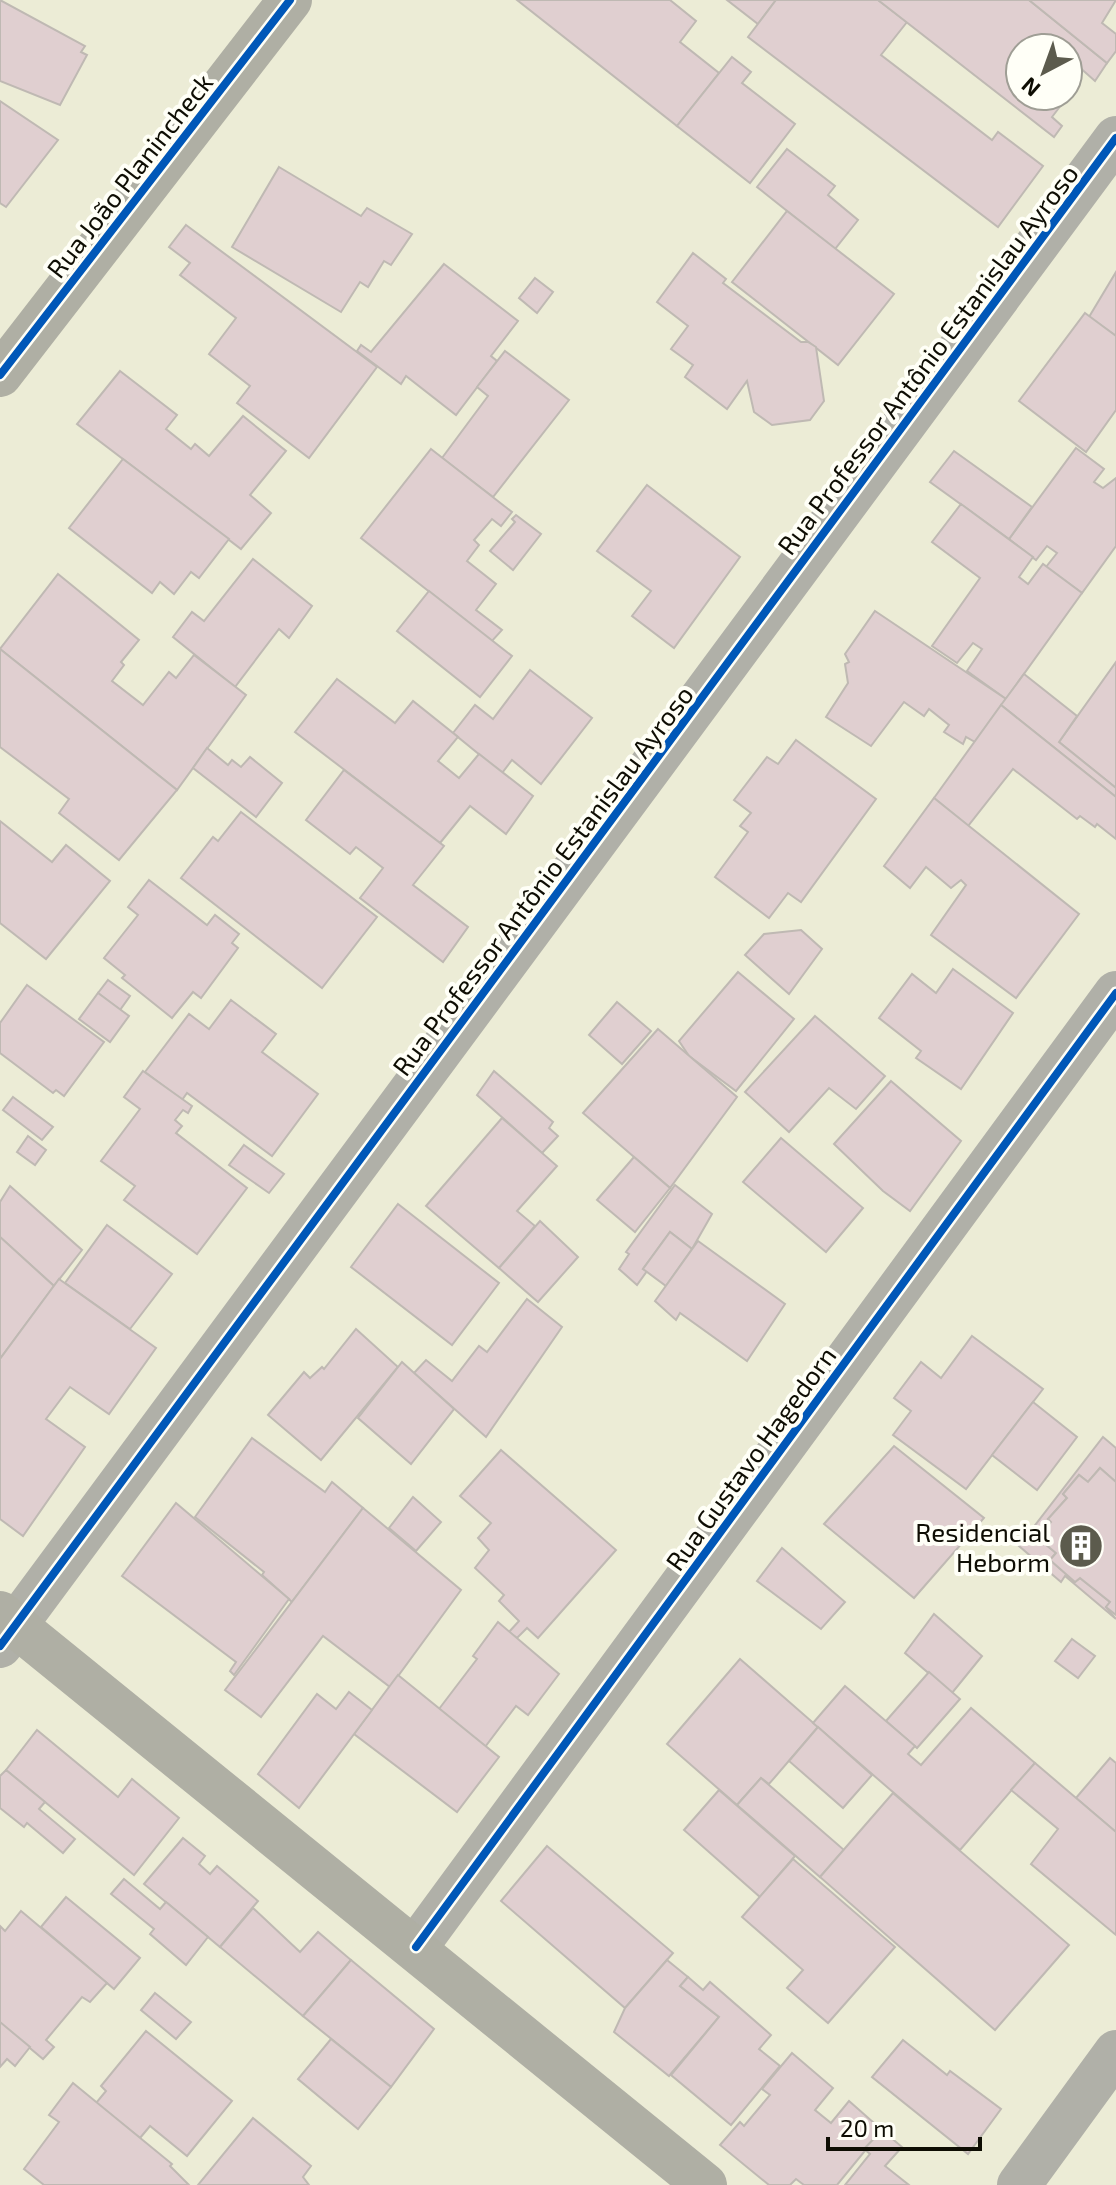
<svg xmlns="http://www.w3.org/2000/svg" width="1116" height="2185" font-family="'Exo 2',sans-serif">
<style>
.building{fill:#e0cfd0;stroke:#bfb9b3;stroke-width:2}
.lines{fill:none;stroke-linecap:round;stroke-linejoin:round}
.minor{stroke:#b0b0a8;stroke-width:44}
.secondary{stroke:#afafa4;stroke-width:44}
.cycleway-casing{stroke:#fffff7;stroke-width:13}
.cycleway{stroke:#0057b8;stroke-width:8}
.labels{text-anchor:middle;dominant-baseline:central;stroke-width:8;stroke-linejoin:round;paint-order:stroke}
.street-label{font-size:26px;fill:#0e0d03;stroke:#fffff7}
.poi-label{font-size:26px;fill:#0e0d03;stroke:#fffff7;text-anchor:end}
</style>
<rect width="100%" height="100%" fill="#ececd6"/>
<g class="building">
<path d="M0 0 85 46 81 52 87 55 60 105 0 81Z"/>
<path d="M517 0H670L696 21 680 42 719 73 677 126Z"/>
<path d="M727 0H776L758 24Z"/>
<path d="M776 0H878L907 22 881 55 992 140 998 132 1043 166 998 227 748 37Z"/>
<path d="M878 0H1029L1107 63 1095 81 1078 66 1068 80V48H1020V96H1068L1052 117 1062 126 1054 137Z"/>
<path d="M1029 0H1116L1102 23 1116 34V51L1107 63Z"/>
<path d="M732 57 751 72 742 83 795 124 750 183 677 126Z"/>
<path d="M0 101 58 140 6 207 0 203Z"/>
<path d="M787 149 835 186 828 195 858 220 835 249 757 187Z"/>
<path d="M279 167 361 216 367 208 412 234 391 265 384 261 368 287 360 282 341 312 232 247Z"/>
<path d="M787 211 894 294 838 365 732 282Z"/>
<path d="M186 225 377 367 309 458 237 403 250 386 209 354 236 318 180 275 190 263 169 247Z"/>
<path d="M693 253 726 279 723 283 801 342H808L816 347 824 401 810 420 772 425 754 412 747 381 727 409 685 377 693 365 671 349 688 326 657 302Z"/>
<path d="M444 264 518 321 491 356 497 361 456 415 406 376 401 384 357 351 361 345 371 352Z"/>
<path d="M1116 272V336L1089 317Z"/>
<path d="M535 278 553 292 537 313 519 298Z"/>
<path d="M1085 313 1116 336V410L1086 452 1019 401Z"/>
<path d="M505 351 569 400 493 497 442 458 488 396 477 387Z"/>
<path d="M120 371 177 415 166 429 191 449 195 444 209 456 243 416 286 451 250 495 271 513 241 549 77 424Z"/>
<path d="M1076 448 1104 469 1094 482 1103 488 1116 478V546L1082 593 1046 567 1057 553 1047 546 1036 560 1009 539Z"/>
<path d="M431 449 512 512 501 526 492 519 474 540 479 545 467 561 496 584 476 610 502 630 492 641 361 538Z"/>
<path d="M954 451 1032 507 1009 539 930 482Z"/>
<path d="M123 459 229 539 199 578 191 572 174 594 160 582 152 593 69 528Z"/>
<path d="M647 485 740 557 674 648 632 616 651 591 597 551Z"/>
<path d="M961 504 1033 557 1019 577 1028 584 1043 564 1082 593 1006 699 967 671 982 649 973 643 957 663 932 646 980 578 932 542Z"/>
<path d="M516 515 541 534 513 570 490 551 515 522 512 519Z"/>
<path d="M253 559 312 606 289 638 279 629 235 687 173 637 192 612 204 621Z"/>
<path d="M58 574 139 640 121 662 124 665 112 681 143 705 169 672 176 678 194 655 246 695 177 790 0 649Z"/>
<path d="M429 591 512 656 480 697 397 631Z"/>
<path d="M875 611 1006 699 975 742 966 737 963 744 944 732 949 725 929 709 924 716 904 702 871 746 826 717 848 683 845 664 849 662 845 654Z"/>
<path d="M0 649 177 790 119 860 59 813 69 799 0 747Z"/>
<path d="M1116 662V788L1059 742Z"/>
<path d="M530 670 592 718 541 784 512 760 502 773 453 733 475 705 493 719Z"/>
<path d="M1024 674 1077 716 1059 742 1116 788V797L1001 705Z"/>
<path d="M337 679 395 723 413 701 458 737 438 761 459 778 479 754 533 796 506 834 470 806 440 843 295 732Z"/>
<path d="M1001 705 1116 797V839L1097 824 1095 827 1080 816 1077 819 1013 769 968 826 934 798Z"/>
<path d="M796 740 876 799 801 902 788 893 769 918 715 877 748 832 740 826 751 813 734 800 767 757 778 764Z"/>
<path d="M207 748 228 765 232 760 241 767 250 757 282 783 256 817 193 768Z"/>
<path d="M344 770 444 846 413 885 468 927 443 962 360 898 383 868 356 847 350 854 306 820Z"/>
<path d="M934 798 1079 914 1016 998 931 935 966 885 961 880 951 888 926 867 910 888 884 866Z"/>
<path d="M241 812 377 917 322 988 181 878 213 837 218 841Z"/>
<path d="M0 821 52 862 66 845 110 881 46 959 0 923Z"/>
<path d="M149 880 207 925 215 915 239 934 232 943 238 948 201 998 193 992 172 1018 122 978 125 975 104 958 138 915 128 907Z"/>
<path d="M801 930 822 949 789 994 745 955 764 934Z"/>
<path d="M953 969 1013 1013 961 1089 916 1058 921 1051 879 1018 912 974 936 993Z"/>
<path d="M738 972 794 1019 736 1091 689 1056 679 1041Z"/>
<path d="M108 980 130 996 120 1010 98 993Z"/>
<path d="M27 985 104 1042 64 1096 56 1090 53 1093 0 1053V1023Z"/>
<path d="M98 993 129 1016 110 1042 79 1019Z"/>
<path d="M231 1000 276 1034 262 1052 318 1094 272 1156 187 1093 182 1100 145 1072 189 1014 209 1029Z"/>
<path d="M617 1002 651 1031 622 1064 589 1035Z"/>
<path d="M815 1016 885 1076 856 1109 829 1088 789 1132 745 1092Z"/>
<path d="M658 1029 737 1097 670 1188 583 1113Z"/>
<path d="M143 1071 192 1106 188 1113 183 1110 175 1120 182 1126 176 1133 247 1188 197 1254 124 1200 135 1186 101 1161 140 1109 124 1097Z"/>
<path d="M494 1071 553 1122 549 1128 558 1136 542 1153 477 1095Z"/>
<path d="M891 1081 961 1141 910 1211 883 1191 834 1144Z"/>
<path d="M13 1097 53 1127 42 1140 3 1110Z"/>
<path d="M502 1118 557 1166 517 1211 535 1226 499 1268 426 1206Z"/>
<path d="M28 1136 46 1150 35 1165 17 1152Z"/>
<path d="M781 1138 863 1208 826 1252 743 1182Z"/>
<path d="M244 1145 284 1174 269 1193 229 1165Z"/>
<path d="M634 1157 670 1188 635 1232 597 1200Z"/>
<path d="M675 1185 712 1214 692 1249 670 1232 643 1269 647 1271 637 1285 619 1269 629 1254 626 1252Z"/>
<path d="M10 1186 82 1250 54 1286 0 1237V1202Z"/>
<path d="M398 1204 499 1283 452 1345 351 1267Z"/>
<path d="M540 1221 578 1257 538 1302 499 1268Z"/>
<path d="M107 1225 172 1274 130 1329 65 1283Z"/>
<path d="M670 1232 692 1249 666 1286 643 1269Z"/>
<path d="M0 1237 54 1286 0 1359Z"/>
<path d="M698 1241 785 1304 747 1361 680 1313 676 1320 655 1301Z"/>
<path d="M59 1279 156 1348 109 1414 70 1387 46 1419 85 1447 23 1536 0 1519V1359Z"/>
<path d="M527 1299 562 1327 486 1437 414 1373 426 1360 452 1381 479 1346 487 1352Z"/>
<path d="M356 1329 398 1367 321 1460 268 1415 304 1372 310 1378 322 1367 324 1369Z"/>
<path d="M972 1336 1043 1389 966 1489 893 1435 911 1411 894 1398 921 1362 941 1378Z"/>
<path d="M402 1362 454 1409 411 1464 358 1418Z"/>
<path d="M1033 1402 1077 1437 1037 1490 992 1455Z"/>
<path d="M1103 1437 1116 1448V1482L1100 1468 1088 1482 1079 1475 1063 1494 1067 1498 1048 1519 1051 1522 1038 1538 1056 1553 1050 1560 1075 1582 1080 1578 1110 1602 1106 1607 1116 1619 1065 1576 1061 1582 1019 1546Z"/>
<path d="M252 1438 325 1492 332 1482 363 1508 292 1602 262 1575 264 1572 195 1517Z"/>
<path d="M894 1446 984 1518 914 1598 824 1524Z"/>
<path d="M501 1450 616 1550 538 1638 527 1628 517 1638 509 1632 519 1621 499 1601 504 1595 475 1568 489 1550 478 1538 491 1523 460 1496Z"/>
<path d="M1100 1468 1116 1482V1615L1106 1607 1110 1602 1080 1578 1075 1582 1050 1560 1056 1553 1038 1538 1051 1522 1048 1519 1067 1498 1063 1494 1079 1475 1088 1482Z"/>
<path d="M413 1497 441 1522 416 1551 389 1528Z"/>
<path d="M176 1503 289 1599 234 1675 230 1671 236 1662 122 1576Z"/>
<path d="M363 1508 461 1590 390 1687 323 1636 261 1717 225 1690Z"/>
<path d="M782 1548 845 1602 821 1629 757 1581Z"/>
<path d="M934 1614 982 1656 952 1693 905 1653Z"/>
<path d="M498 1622 559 1674 528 1715 516 1706 485 1747 439 1709 477 1659 473 1656Z"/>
<path d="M1072 1639 1095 1656 1078 1678 1055 1661Z"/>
<path d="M740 1659 818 1727 769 1784 761 1778 737 1805 667 1744Z"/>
<path d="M929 1672 960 1699 917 1748 886 1721Z"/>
<path d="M398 1675 499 1757 457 1812 354 1734Z"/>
<path d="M845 1686 915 1746 908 1754 921 1765 971 1708 1035 1763 960 1850 813 1723Z"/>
<path d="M349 1692 372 1710 299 1808 258 1774 317 1694 336 1709Z"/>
<path d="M818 1727 872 1775 843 1808 789 1761Z"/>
<path d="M37 1730 118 1797 132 1779 179 1818 134 1875 6 1770Z"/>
<path d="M1110 1758 1116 1763V1832L1076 1798Z"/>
<path d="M1035 1763 1116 1832V1935L1031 1864 1058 1829 1011 1790Z"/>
<path d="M6 1770 45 1802 39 1809 75 1839 63 1853 27 1823 24 1827 0 1808V1776Z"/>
<path d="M761 1778 844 1850 820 1877 737 1805Z"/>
<path d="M719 1790 795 1856 760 1897 684 1830Z"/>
<path d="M893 1793 1069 1945 995 2030 820 1877Z"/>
<path d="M183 1838 205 1856 199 1864 210 1874 217 1866 258 1901 220 1947 144 1884Z"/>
<path d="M547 1846 673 1953 625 2008 501 1901Z"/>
<path d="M793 1859 895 1947 828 2023 787 1988 803 1970 742 1917Z"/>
<path d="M124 1879 160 1909 166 1902 208 1937 186 1965 150 1934 154 1929 111 1894Z"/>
<path d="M66 1897 140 1958 114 1989 41 1927Z"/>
<path d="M253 1908 300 1952 318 1932 351 1960 303 2016 220 1947Z"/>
<path d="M21 1911 107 1983 90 2002 82 1997 46 2040 54 2047 43 2059 0 2023V1926L5 1931Z"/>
<path d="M351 1960 434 2029 391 2087 303 2016Z"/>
<path d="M667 1960 688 1977 680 1986 719 2017 669 2076 614 2032 625 2008Z"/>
<path d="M688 1977 703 1990 710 1982 771 2035 759 2049 780 2066 731 2125 671 2075 719 2017 680 1986Z"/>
<path d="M155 1993 191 2022 176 2039 141 2010Z"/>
<path d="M0 2022 30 2047 15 2066 7 2059 0 2067Z"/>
<path d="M146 2031 232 2101 187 2156 150 2126 140 2138 96 2103 106 2091 101 2086Z"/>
<path d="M331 2039 391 2087 358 2129 298 2079Z"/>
<path d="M903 2040 947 2075 950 2071 1001 2109 968 2154 872 2077Z"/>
<path d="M792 2053 833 2088 815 2110 831 2123 849 2101 882 2130 837 2185H804L796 2179 790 2185H769L720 2145 740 2122 744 2126 770 2095 762 2089Z"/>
<path d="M73 2083 172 2164 170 2166 189 2185H44L24 2169 59 2122 49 2115Z"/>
<path d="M253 2118 311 2166 303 2177 309 2185H198Z"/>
<path d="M882 2130 902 2147 885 2166 909 2185H845L870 2154 864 2149Z"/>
</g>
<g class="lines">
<g class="minor">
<path d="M0 1646 1116 138"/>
<path d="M416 1947 1116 993"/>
<path d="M1019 2185 1116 2052"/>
</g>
<g class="secondary">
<path d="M0 375 290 0"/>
<path d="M0 1613 705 2185"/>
</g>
<g class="cycleway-casing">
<g id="cycleway">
<path d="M0 375 290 0"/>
<path d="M0 1646 1116 138"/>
<path d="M416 1947 1116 993"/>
</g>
</g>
<use href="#cycleway" class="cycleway"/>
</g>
<defs>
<g id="building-disc" transform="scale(2.3)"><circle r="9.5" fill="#5c5b4d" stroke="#fffff7"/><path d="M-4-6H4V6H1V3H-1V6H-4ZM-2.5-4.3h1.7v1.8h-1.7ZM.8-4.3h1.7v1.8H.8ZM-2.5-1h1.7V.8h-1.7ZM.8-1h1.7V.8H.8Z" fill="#fff"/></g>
</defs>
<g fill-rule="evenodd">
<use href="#building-disc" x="1081" y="1546"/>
</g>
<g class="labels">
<g class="street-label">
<text transform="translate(129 175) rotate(-52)">Rua João Planincheck</text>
<text transform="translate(927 359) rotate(-53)">Rua Professor Antônio Estanislau Ayroso</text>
<text transform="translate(542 880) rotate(-53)">Rua Professor Antônio Estanislau Ayroso</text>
<text transform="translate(750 1458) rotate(-54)">Rua Gustavo Hagedorn</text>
</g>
<g class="poi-label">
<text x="1050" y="1531">Residencial<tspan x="1050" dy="30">Heborm</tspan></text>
</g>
</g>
<g transform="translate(1044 72) rotate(221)"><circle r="38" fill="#fffff7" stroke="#9f9e95" stroke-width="2"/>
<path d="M0-6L14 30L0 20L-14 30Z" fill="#5c5b4d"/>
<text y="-12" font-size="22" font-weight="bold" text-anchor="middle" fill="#0e0d03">N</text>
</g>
<path d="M828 2137v12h152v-12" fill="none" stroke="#0e0d03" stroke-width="4"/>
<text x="840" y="2137" font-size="24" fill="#0e0d03" stroke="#fffff7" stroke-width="6" paint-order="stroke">20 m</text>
</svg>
